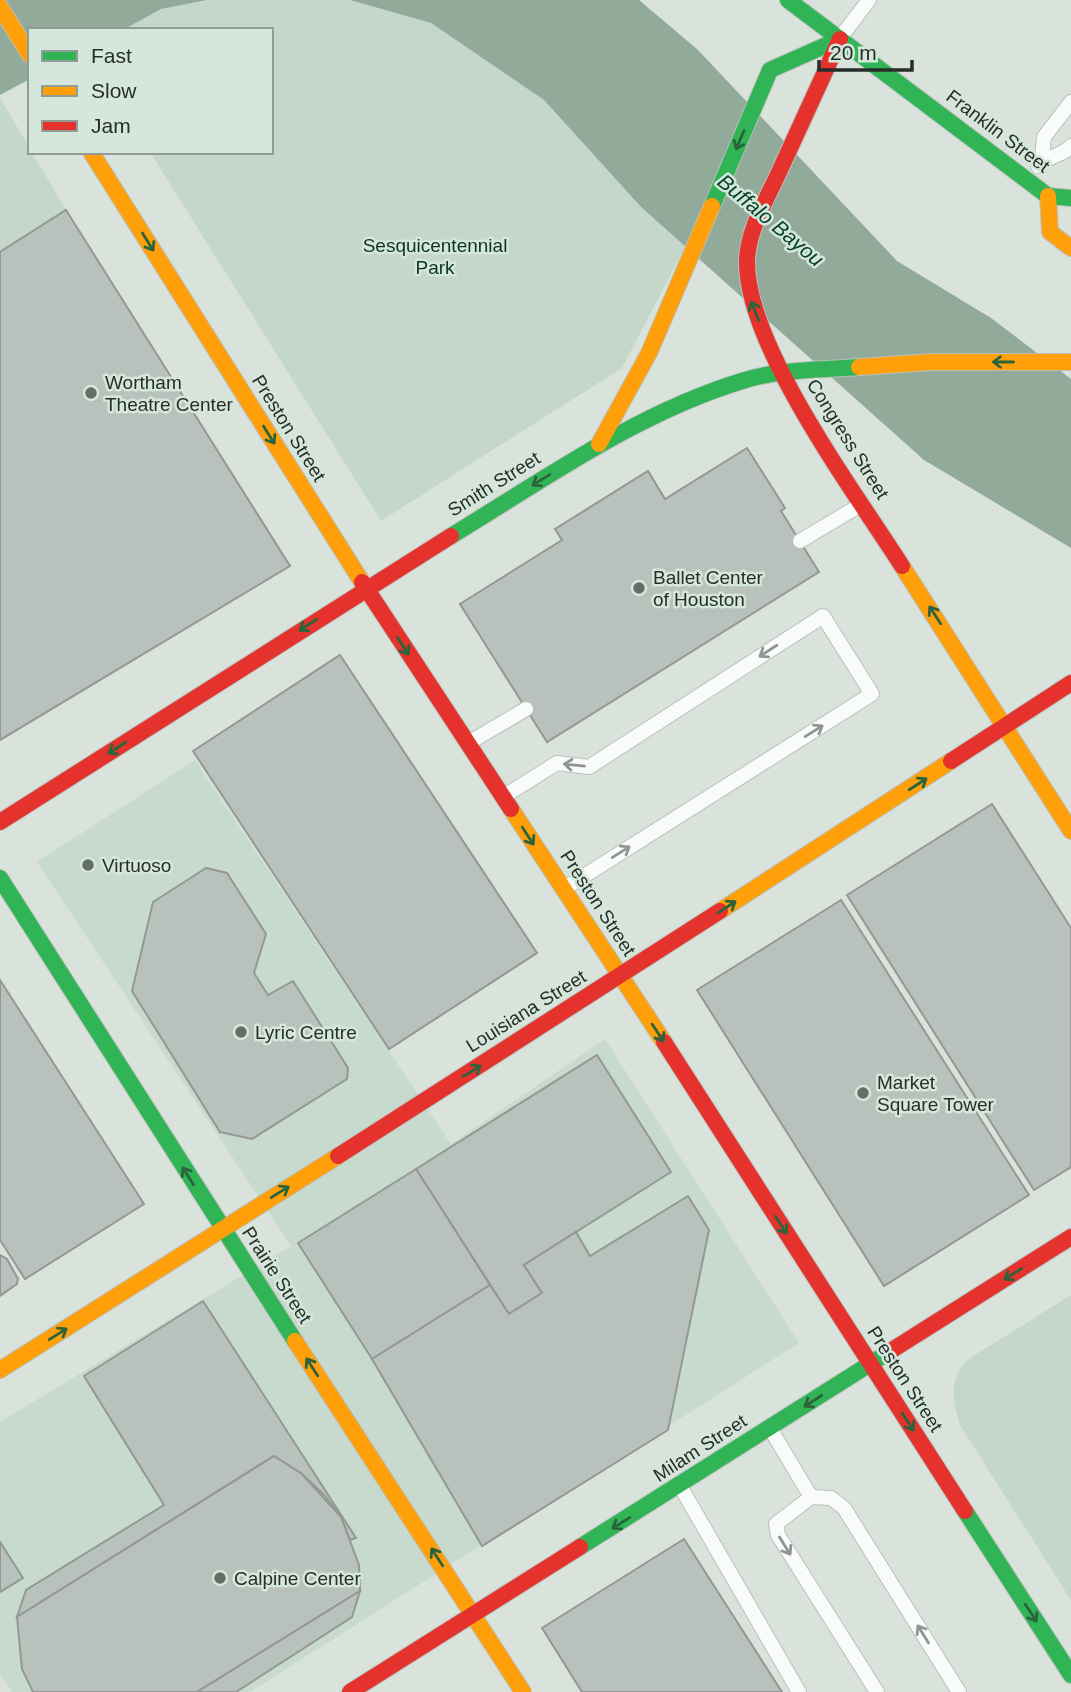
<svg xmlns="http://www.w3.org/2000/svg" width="1071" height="1692" font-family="Helvetica,sans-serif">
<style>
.built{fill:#c8dacd}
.green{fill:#c4d7ca}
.water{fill:#91aa9a}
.building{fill:#b9c1bc;stroke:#929994;stroke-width:2}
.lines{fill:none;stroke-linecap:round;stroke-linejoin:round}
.lane-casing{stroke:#b9c0bb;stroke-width:16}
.fast-casing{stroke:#b9c0bb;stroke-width:18}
.slow-casing{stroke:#b9c0bb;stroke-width:18}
.jam-casing{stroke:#b9c0bb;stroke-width:18}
.lane{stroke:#f9fbfa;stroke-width:14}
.fast{stroke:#30b455;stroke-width:16}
.slow{stroke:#ff9f0a;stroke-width:16}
.jam{stroke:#e5322d;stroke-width:16}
.oneway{stroke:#2b643b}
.oneway2{stroke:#909492}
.poi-dot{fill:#656d68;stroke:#d5e7db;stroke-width:2.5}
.labels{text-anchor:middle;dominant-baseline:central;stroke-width:5;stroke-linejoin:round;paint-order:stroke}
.street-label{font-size:19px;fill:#272e29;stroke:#d5e7db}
.park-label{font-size:19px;fill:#0b351f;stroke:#d5e7db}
.poi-label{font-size:19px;fill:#272e29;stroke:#d5e7db;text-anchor:start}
.water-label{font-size:21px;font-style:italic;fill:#084427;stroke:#d5e7db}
</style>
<rect width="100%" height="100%" fill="#d9e3dc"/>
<path class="built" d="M195 760 451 1144 605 1039 799 1343 250 1692H12L0 1674V1422L291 1246 37 862Z"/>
<g class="green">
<path d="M207 0H350L431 23 544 100 641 207 685 247 622 368 381 521 150 152H271V30H123L161 9Z"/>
<path d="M0 98 66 210 0 252Z"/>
<path d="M1071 1295V1600L960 1425C953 1399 948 1382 967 1360Z"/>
</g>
<g class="water">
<path d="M0 0H207L161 9 123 30H30V79L0 95Z"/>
<path d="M350 0H639L698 50 897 261 991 318 1071 379V548L924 460 641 207 544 100 431 23Z"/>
</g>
<g class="building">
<path d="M66 210 290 566 0 740V252Z"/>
<path d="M747 448 785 508 781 511 819 572 547 742 460 604 562 540 555 529 648 471 665 499Z"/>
<path d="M340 655 537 953 389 1049 193 751Z"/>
<path d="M992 804 1071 928V1167L1034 1190 847 895Z"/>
<path d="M206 868 227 873 266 934 254 973 268 995 293 981 348 1068 347 1079 252 1139 220 1132 132 991 153 902Z"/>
<path d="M841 900 1029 1195 884 1286 697 990Z"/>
<path d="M0 980 144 1204 25 1279 0 1240Z"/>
<path d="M597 1055 671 1172 524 1265 542 1293 509 1314 416 1169Z"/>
<path d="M416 1169 490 1285 372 1359 298 1243Z"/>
<path d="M688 1196 709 1230 668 1430 482 1546 372 1359 490 1285 509 1314 542 1293 524 1265 576 1232 590 1256Z"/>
<path d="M0 1255 7 1259 18 1279 17 1284 0 1296Z"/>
<path d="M203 1301 356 1538 350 1540 341 1517 325 1496 302 1474 274 1456 17 1617 26 1590 164 1505 84 1376Z"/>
<path d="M274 1456 302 1474 341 1517 359 1565 360 1591 197 1692H33L22 1669 17 1617Z"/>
<path d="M684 1539 782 1692H582L542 1628Z"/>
<path d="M0 1542 23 1578 0 1592Z"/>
<path d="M360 1591 352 1617 236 1692H197Z"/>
</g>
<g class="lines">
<g class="lane-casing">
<g id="lane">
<path d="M840 38 869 0"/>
<path d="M1042 160 1044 137 1071 102"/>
<path d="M1038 166C1047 155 1062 157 1071 146"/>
<path d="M800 541 862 504"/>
<path d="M470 742 526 709"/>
<path d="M503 797 557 763 589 767 823 616 872 694 565 888"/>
<path d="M771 1430 811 1497"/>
<path d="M680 1486 799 1692"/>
<path d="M877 1692 778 1535 776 1524 811 1497 831 1498 844 1508 959 1692"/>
</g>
</g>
<g class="fast-casing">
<g id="fast">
<path d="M788 0 1048 196 1071 198"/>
<path d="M712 206 770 70 840 39"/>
<path d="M451 536C545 479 637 413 742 381 779 369 821 370 859 367"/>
<path d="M0 878 295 1341"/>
<path d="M965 1511 1071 1675"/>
<path d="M580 1547 889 1352"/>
</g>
</g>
<g class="slow-casing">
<g id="slow">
<path d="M0 7 30 55"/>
<path d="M91 152 362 582"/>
<path d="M1048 196 1050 232 1071 248"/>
<path d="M859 367 931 362H1071"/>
<path d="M599 444 649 353 712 206"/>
<path d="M902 566 1071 831"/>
<path d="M511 809 664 1042"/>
<path d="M720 911 951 761"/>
<path d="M295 1341 523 1692"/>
<path d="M0 1370 338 1156"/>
</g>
</g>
<g class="jam-casing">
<g id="jam">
<path d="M840 39C820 83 800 126 780 170 768 197 748 229 747 260 745 345 855 492 902 566"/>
<path d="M362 582 511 809"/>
<path d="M951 761 1071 683"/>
<path d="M0 822 451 536"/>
<path d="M664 1042 965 1511"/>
<path d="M338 1156 720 911"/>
<path d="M889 1352 1071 1237"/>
<path d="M350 1692 580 1547"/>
</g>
</g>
<use href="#lane" class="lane"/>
<use href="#fast" class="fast"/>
<use href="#slow" class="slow"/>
<use href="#jam" class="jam"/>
</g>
<defs><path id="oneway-shaft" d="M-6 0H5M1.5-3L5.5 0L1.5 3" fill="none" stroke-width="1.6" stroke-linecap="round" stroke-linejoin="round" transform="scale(1.75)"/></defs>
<g class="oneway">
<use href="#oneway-shaft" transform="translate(740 140) rotate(113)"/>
<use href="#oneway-shaft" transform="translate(148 242) rotate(58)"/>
<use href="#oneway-shaft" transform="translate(755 311) rotate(-111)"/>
<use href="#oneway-shaft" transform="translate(1003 362) rotate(-180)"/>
<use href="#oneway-shaft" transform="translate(269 435) rotate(58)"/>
<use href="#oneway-shaft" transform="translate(541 480) rotate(148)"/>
<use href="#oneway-shaft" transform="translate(935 615) rotate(-123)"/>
<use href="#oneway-shaft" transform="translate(308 625) rotate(147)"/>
<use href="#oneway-shaft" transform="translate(403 646) rotate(57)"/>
<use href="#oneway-shaft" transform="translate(117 748) rotate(147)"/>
<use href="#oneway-shaft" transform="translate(918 784) rotate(-33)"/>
<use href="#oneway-shaft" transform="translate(528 836) rotate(57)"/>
<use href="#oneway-shaft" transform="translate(727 907) rotate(-33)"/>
<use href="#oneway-shaft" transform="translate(658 1033) rotate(57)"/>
<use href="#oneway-shaft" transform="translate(472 1071) rotate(-32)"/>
<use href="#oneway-shaft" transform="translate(188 1176) rotate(-122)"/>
<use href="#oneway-shaft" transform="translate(280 1192) rotate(-32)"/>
<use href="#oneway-shaft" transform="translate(781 1225) rotate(57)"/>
<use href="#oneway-shaft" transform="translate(1013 1274) rotate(148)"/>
<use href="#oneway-shaft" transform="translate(58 1334) rotate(-32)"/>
<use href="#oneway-shaft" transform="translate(312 1367) rotate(-123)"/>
<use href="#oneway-shaft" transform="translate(813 1401) rotate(147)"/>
<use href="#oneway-shaft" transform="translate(908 1422) rotate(57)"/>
<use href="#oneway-shaft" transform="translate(621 1523) rotate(148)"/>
<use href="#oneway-shaft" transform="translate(437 1557) rotate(-123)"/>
<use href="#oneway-shaft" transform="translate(1031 1613) rotate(57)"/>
</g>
<g class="oneway2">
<use href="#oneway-shaft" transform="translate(768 651) rotate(147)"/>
<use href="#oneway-shaft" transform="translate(814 731) rotate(-32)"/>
<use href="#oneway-shaft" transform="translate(574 765) rotate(-174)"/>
<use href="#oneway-shaft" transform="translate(621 852) rotate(-32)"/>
<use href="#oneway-shaft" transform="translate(785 1546) rotate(58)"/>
<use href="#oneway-shaft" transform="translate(923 1634) rotate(-122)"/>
</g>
<g class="poi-dot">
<circle cx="91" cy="393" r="7"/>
<circle cx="639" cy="588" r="7"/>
<circle cx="88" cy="865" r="7"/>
<circle cx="241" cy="1032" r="7"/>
<circle cx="863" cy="1093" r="7"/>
<circle cx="220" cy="1578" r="7"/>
</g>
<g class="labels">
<g class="street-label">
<text transform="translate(998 131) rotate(37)">Franklin Street</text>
<text transform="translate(289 428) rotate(58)">Preston Street</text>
<text transform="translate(848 439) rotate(58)">Congress Street</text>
<text transform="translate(494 484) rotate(-32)">Smith Street</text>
<text transform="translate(598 903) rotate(57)">Preston Street</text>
<text transform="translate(526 1011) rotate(-32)">Louisiana Street</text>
<text transform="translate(277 1275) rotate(57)">Prairie Street</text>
<text transform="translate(905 1379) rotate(57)">Preston Street</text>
<text transform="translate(700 1448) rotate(-33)">Milam Street</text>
</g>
<g class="park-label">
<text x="435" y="245">Sesquicentennial<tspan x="435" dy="22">Park</tspan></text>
</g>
<g class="poi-label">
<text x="105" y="382">Wortham<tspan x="105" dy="22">Theatre Center</tspan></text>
<text x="653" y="577">Ballet Center<tspan x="653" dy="22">of Houston</tspan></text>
<text x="102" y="865">Virtuoso</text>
<text x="255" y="1032">Lyric Centre</text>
<text x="877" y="1082">Market<tspan x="877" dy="22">Square Tower</tspan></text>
<text x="234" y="1578">Calpine Center</text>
</g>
<g class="water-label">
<text transform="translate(771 220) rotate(40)">Buffalo Bayou</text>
</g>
</g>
<rect x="28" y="28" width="245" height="126" fill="#d5e7db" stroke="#8f9d94" stroke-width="2"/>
<rect x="42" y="51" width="35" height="10" fill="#30b455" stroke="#8f9d94" stroke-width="2"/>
<text x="91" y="63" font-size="21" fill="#272e29">Fast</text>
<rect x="42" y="86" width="35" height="10" fill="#ff9f0a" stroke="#8f9d94" stroke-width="2"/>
<text x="91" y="98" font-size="21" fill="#272e29">Slow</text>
<rect x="42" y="121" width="35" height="10" fill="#e5322d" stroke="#8f9d94" stroke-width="2"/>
<text x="91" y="133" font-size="21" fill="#272e29">Jam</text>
<path d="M819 60v10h93v-10" fill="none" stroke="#272e29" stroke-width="3.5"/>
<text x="830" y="60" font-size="21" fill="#272e29" stroke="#d5e7db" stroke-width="5" paint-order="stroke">20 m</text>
</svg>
